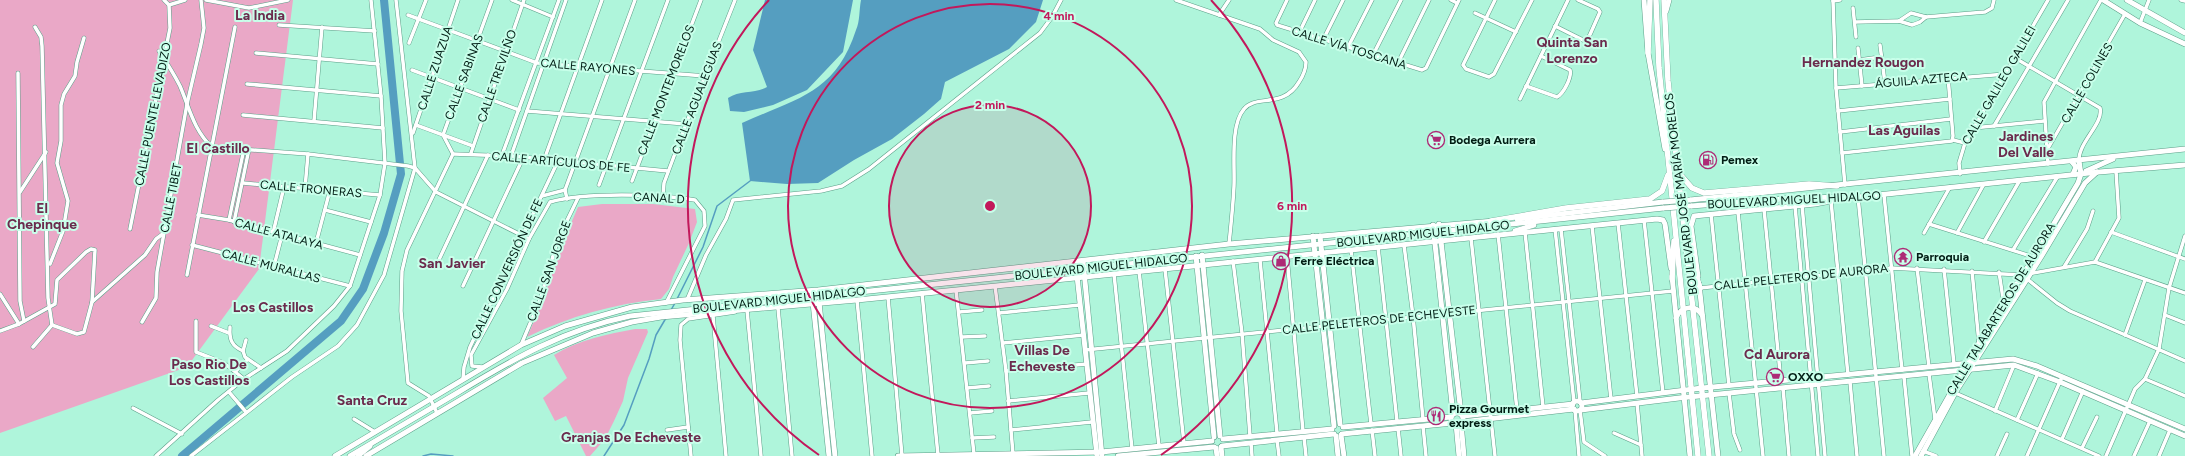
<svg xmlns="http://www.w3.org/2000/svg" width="2185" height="456" font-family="Figtree,sans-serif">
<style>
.green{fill:#eaa8c7}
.water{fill:#559ec0}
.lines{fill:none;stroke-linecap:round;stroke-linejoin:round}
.stream{stroke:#559ec0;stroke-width:1.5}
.river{stroke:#559ec0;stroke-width:8}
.street-casing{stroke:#5c9f88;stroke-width:4.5}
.secondary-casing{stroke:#5c9f88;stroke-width:6}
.primary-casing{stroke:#5c9f88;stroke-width:6}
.street{stroke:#fff;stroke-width:3.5}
.secondary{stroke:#fff;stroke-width:5}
.primary{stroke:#fff;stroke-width:5.5}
.secondary-bridge-casing{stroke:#5c9f88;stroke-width:6;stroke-linecap:butt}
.secondary-bridge{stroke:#fff;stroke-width:5}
.ring{fill:none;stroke:#c2185b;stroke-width:2}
.labels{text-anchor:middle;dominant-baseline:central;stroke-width:4;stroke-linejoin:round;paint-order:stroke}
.street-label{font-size:12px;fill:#011d14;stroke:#c8ffea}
.poi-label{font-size:12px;font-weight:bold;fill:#011d14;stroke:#c8ffea;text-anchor:start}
.quarter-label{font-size:14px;font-weight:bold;fill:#6b2b4d;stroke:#c8ffea}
.centre{fill:#c2185b;stroke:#c8ffea;stroke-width:2}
.ring-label{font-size:12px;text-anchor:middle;font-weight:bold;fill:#c2185b;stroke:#c8ffea;stroke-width:4;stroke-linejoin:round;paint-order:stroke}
</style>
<rect width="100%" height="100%" fill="#aff5db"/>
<g class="green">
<path d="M0 0H293L259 269 187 367 0 433Z"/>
<path d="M602 204H653L695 209 697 222 689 243 673 277 669 289 661 299C614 304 570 316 527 337 547 294 559 250 578 207Z"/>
<path d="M635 329H647L648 332 628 378 623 401 614 421 605 439 590 456H586L566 416 555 421 543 398 567 378 554 355C578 340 608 334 635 329Z"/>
</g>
<g class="water">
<path d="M765 0H853L843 52 807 90 773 105 744 112 730 111 728 98C740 90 755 94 767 87L753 50Z"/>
<path d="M861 0H1043L1036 22 1009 49 945 82 941 99 924 114 892 139 854 160 818 183 787 184 750 181 742 123C797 98 835 94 856 30 860 21 859 10 861 0Z"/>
</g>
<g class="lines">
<g class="stream">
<path d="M677 299 703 247 717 206 750 181"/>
<path d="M671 310 675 303"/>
<path d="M423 456 431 454 453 456"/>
<path d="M604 456 624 425 649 359 656 335 666 318"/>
</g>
<path class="river" d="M182 456 341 321 363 289 384 233 401 174 384 0"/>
<g class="street-casing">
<g id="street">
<path d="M206 0 249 8 288 0"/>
<path d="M512 0 553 17"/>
<path d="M1176 0 1260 29 1273 40 1299 52 1306 62C1306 70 1303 76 1299 82 1283 109 1256 94 1244 109 1230 125 1235 166 1234 186 1233 206 1231 225 1229 244"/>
<path d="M1287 0 1276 23 1277 25 1422 70 1426 68 1459 0"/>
<path d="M1451 0 1457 3"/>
<path d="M1495 0 1463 65 1466 69 1489 77 1494 74 1532 0"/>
<path d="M1833 0 1836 88 1845 185"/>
<path d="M2181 0 2185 1"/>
<path d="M1833 1 1840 0"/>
<path d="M169 5 185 0"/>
<path d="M1853 8 1856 37"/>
<path d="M1475 13 1516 32"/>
<path d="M408 15 537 63 705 76"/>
<path d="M1219 15 1229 0"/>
<path d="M1899 21 1911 13 1926 17 1985 12 1992 8 1994 0"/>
<path d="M1855 22 1899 21 1912 25 1920 22 1926 17"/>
<path d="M2140 23 2149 0"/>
<path d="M279 25 375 31"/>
<path d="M1555 26 1583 40 1588 39 1600 12 1598 9 1578 0"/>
<path d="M1299 33 1315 0"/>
<path d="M1323 40 1343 0"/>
<path d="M409 43 426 0"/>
<path d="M1880 45 1885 83"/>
<path d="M1348 47 1372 0"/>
<path d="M1858 48 1862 86"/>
<path d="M159 51C167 63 174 74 180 86 189 107 194 131 212 147"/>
<path d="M256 53 378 64"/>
<path d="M1373 55 1401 0"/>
<path d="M2015 58 2100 108C2104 124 2078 142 2079 161"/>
<path d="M1859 60 1881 57"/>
<path d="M1398 63 1429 0"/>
<path d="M412 70 519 110"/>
<path d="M18 73 20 301 24 321"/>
<path d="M247 84 381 96"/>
<path d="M1526 86 1557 97C1564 93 1572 77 1570 70L1541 56"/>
<path d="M1836 88 2006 74"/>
<path d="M1520 99 1568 0"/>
<path d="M527 111 686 124"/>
<path d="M1838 111 1950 99"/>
<path d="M243 115 383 128"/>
<path d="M314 121 322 27"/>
<path d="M416 125 473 146"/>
<path d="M1994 126 2068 0"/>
<path d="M1973 128 2044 121"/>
<path d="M1840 132 1951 119"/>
<path d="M413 133 458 0"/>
<path d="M1953 140 1965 143"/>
<path d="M212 147 308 154 408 166 415 168 436 192 529 239"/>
<path d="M2047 150 2125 14"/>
<path d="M471 153 524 0"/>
<path d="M1842 153 1952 141 1953 136 1948 77"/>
<path d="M453 154 511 156 668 171"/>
<path d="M453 154 443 135 492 0"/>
<path d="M502 155 559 0"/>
<path d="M511 156 566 0"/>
<path d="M544 160 602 0"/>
<path d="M2048 164 2044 102 2101 0"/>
<path d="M1960 174 1959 163 1965 143 2048 0"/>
<path d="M632 181 701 0"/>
<path d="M243 183 380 195"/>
<path d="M599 185 668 0"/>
<path d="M305 188 308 154"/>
<path d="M20 192 46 152"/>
<path d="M1884 195 1902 370"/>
<path d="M542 196 565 190"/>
<path d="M663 196 664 183 686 124 735 0"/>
<path d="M1858 197 1884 456"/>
<path d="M567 199 565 190 635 0"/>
<path d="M1831 201 1848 375"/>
<path d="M1802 205 1825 456"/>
<path d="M1795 206 1818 456"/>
<path d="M1764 209 1781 382"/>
<path d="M325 210 371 222"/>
<path d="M1738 212 1763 456"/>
<path d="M1711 214 1729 386"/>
<path d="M198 215 229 220 360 255"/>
<path d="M229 220 244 149"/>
<path d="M1644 220 1663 393"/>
<path d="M234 222 249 149"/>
<path d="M1618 223 1637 396"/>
<path d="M1929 224 2034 257"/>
<path d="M1592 226 1611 399"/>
<path d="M130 229 170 28 169 5 164 0"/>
<path d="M1555 229 1574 402"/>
<path d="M1561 229 1580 401"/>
<path d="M1525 232 1543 407"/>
<path d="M2111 232 2185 259"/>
<path d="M273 233 284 187"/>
<path d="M1924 233 1950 187"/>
<path d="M1957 233 1984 184"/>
<path d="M1498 234 1517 410"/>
<path d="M1471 238 1495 456"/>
<path d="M1984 242 2020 180"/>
<path d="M316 243 330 190"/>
<path d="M192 245 350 286"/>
<path d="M1404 245 1413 316 1423 419"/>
<path d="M1378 247 1397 421"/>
<path d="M1351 250 1371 424"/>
<path d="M2013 250 2058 176"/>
<path d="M1287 257 1303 431"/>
<path d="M1260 260 1277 433"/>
<path d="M1233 261 1242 333 1250 436"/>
<path d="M2095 262 2119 218 2116 171"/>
<path d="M50 264 63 231 68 201 57 163 61 141V105L64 94 75 76 77 62 84 38"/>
<path d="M274 266 282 235"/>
<path d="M436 266 488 155"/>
<path d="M2064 267 2087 229 2093 211"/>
<path d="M1917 268 1929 367"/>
<path d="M1165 269 1184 443"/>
<path d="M1944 269 1954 364"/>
<path d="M1139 271 1159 446"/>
<path d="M1972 271 1979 343"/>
<path d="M1999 272 2004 305"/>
<path d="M1114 274 1132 449"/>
<path d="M187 275 235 27"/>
<path d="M2022 275 2057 303 2070 311 2185 361"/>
<path d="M463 286 523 158"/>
<path d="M995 286 1006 371 1013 454"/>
<path d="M1700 288 1891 268 2022 275 2095 262 2185 293"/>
<path d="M956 290 974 454"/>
<path d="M922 293 938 455"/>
<path d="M0 294 19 324"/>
<path d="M888 297 902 456"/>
<path d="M687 300 706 255 726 219 733 200 821 191 842 186 869 169 1040 33 1052 17 1061 0"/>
<path d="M857 300 872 456"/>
<path d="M92 302 145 255 156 239 164 233"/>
<path d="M778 308 792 456"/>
<path d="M747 310 761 456"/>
<path d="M959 312 982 310"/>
<path d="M999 313 1080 305"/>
<path d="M2165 315 2185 323"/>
<path d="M713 316 726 456"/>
<path d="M196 321V352L224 363 244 379"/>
<path d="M142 322 156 298 157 272 164 233 187 104 201 44 204 28 201 0"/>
<path d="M211 326 229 333"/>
<path d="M230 327C229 340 232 346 243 351"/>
<path d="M0 331 19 324 55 304 57 280 86 252 91 249 95 250 92 302 84 332 77 334 52 325"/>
<path d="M2125 335 2145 280"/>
<path d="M962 337 985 336"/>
<path d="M246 340 243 351 245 357 261 368"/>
<path d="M1003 343 1084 335"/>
<path d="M521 345 540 300 558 239 578 198"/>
<path d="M33 347 52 325 48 298 42 46 41 37 35 27"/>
<path d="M1085 350 1673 291"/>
<path d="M965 363 988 361"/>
<path d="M482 367 472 366 471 355 507 289 529 239 550 202C584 192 659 194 695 200L704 211 705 226 666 303"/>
<path d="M236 371 247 360"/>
<path d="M1006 371 1087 364"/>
<path d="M1929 374 1935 419"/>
<path d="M1904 377 1912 456"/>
<path d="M463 379 464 367 470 347 558 161"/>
<path d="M2145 379 2185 396"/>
<path d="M1850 382 1857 456"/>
<path d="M967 388 989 386"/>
<path d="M1783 388 1789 456"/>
<path d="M229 392 246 412"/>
<path d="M1953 392 2099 456"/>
<path d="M1729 393 1734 434 1740 450"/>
<path d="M1008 401 1089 393"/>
<path d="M1637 403 1642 456"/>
<path d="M133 408 182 434"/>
<path d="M1575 410 1579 456"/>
<path d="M1580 410 1584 442 1605 456"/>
<path d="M1995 411 2014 365"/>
<path d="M437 413 429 396 408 383 401 311 402 271 407 250 453 154"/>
<path d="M970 413 992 411"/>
<path d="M354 419 375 432"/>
<path d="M2017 420 2038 373"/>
<path d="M1423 426 1426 456"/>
<path d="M1398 428 1401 456"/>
<path d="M667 430 688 427"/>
<path d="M1011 430 1092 422"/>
<path d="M1372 430 1375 456"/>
<path d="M1614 433 1641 445"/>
<path d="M1304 437 1306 456"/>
<path d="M972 438 994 437"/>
<path d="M2062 439 2083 391"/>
<path d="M1277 440 1279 456"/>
<path d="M1251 443 1252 456"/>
<path d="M2082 448 2097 417"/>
<path d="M1923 451 1936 456"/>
<path d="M156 456 218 400 244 379 287 351 334 306 350 286 380 195 385 163 381 96 371 0"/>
<path d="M191 456 292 377 338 346 357 325 384 275 415 168 396 0"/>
<path d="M691 456 680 340 681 325 688 319 735 312"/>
<path d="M1997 456 2007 434"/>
<path d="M2027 456 2062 377"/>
<path d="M2106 456 2132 396 2135 389 2145 379 2159 349 2169 288 2185 236"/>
<path d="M2134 456 2150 421"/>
<path d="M2159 456 2170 430"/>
</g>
</g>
<g class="secondary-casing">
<g id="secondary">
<path d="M1644 0 1648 53 1665 149"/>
<path d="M2103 0 2140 23 2185 44"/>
<path d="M2127 0 2185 33"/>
<path d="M1666 11 1669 0"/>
<path d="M2072 162 2076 167 2073 174"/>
<path d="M2086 171 2113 159"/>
<path d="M1690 200 2185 149"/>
<path d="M1691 206 1795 198 1858 197 2099 172 2185 165"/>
<path d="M1517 219 1663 202"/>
<path d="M1439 224 1461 413"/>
<path d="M1433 225 1453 414"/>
<path d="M1515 231 1534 225"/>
<path d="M1313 236 1334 426"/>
<path d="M1320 236 1340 424"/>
<path d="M1202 255 1220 436"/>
<path d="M1196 256 1214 437"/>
<path d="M1083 261 1102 456"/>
<path d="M1077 276 1097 456"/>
<path d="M1672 276 1690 456"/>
<path d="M1698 276 1691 226 1694 216 1815 204 1836 200"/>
<path d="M1699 284 1718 456"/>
<path d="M812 293 829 456"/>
<path d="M819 302 835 456"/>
<path d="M1676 318C1681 306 1695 304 1702 315"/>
<circle cx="1577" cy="406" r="5"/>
<path d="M1581 403 1702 388 2013 359 2037 366 2185 429"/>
<path d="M1581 410 1679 398 2014 365 2060 382 2185 436"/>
<circle cx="1457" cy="419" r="6"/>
<path d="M1463 416 1573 404"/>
<path d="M1462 422 1574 409"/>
<path d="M1461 423 1464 456"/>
<path d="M1456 424 1459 456"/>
<path d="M1343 427 1451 417"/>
<path d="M1342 434 1453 423"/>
<path d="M1341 435 1344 456"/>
<path d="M1336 436 1338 456"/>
<path d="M1223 439 1332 429"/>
<path d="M1222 446 1334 434"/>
<path d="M1221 447 1222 456"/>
<path d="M1216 448 1217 456"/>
<path d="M335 456 521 345 565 326 632 307 683 300 818 290 1229 244 1494 221"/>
<path d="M350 456C385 435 421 414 457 393 515 358 563 330 630 316L1664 208"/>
<path d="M358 456 370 446"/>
<path d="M366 456 522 363 593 333 632 322 661 317 857 300 1657 219 1663 220 1665 224 1671 268"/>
<path d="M898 456 1101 452 1212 441"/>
<path d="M1118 456 1214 447"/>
<path d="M1915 456 1979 343 2034 257 2078 183 2081 174 2079 161"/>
<path d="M1921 456 1955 393 2041 257 2085 183 2097 172"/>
</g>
</g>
<g class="primary-casing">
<g id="primary">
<path d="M1656 0 1659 68 1698 456"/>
<path d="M1664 0 1668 81 1709 456"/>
<path d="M1648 53 1650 0"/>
<path d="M1678 172 1692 188 1704 193 1809 184 1837 186"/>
<path d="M1491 221 1566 208 1650 199 1662 191 1668 175"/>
<path d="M1691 258 1700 288"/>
<path d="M1672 279 1674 241"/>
</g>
</g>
<use href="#street" class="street"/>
<use href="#secondary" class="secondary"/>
<use href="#primary" class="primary"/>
<g class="secondary-bridge-casing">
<g id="secondary-bridge">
<path d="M1663 202 1690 200"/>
<path d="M1664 208 1691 206"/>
</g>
</g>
<use href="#secondary-bridge" class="secondary-bridge"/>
</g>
<circle cx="990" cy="206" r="101" fill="#c2185b" fill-opacity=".12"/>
<g class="ring">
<circle cx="990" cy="206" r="101"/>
<circle cx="990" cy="206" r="202"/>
<path d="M819 455A302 302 0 0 1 769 0M1211 0A302 302 0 0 1 1161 455"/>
</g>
<defs>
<g id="supermarket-ring" transform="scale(0.9)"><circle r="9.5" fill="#c8ffea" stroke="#ad2b76" stroke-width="1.5"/><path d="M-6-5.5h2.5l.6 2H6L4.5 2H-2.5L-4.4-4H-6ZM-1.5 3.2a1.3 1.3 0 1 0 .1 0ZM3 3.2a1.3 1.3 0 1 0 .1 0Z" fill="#ad2b76"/></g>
<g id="fuel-ring" transform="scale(0.9)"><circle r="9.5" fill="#c8ffea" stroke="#ad2b76" stroke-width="1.5"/><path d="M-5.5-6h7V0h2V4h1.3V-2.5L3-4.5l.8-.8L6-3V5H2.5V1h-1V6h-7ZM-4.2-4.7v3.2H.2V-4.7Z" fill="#ad2b76"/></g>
<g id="temple-ring" transform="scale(0.9)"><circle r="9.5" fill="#c8ffea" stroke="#ad2b76" stroke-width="1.5"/><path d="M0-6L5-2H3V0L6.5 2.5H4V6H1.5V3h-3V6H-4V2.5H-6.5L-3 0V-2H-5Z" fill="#ad2b76"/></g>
<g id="shop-ring" transform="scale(0.9)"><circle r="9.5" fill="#c8ffea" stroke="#ad2b76" stroke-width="1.5"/><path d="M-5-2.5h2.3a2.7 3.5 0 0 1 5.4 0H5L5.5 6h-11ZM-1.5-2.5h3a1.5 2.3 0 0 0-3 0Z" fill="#ad2b76"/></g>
<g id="restaurant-ring" transform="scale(0.9)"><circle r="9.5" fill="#c8ffea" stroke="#ad2b76" stroke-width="1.5"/><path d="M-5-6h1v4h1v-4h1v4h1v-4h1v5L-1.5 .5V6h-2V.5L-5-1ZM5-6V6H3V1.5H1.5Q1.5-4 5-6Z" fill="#ad2b76"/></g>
</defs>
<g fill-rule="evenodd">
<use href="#supermarket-ring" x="1436" y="140"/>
<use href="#fuel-ring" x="1708" y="160"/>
<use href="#temple-ring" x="1903" y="257"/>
<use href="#shop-ring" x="1281" y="261"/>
<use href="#supermarket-ring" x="1775" y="377"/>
<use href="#restaurant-ring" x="1436" y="416"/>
</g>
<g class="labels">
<g class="street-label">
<text transform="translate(1349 48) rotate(17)">CALLE VÍA TOSCANA</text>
<text transform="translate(588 67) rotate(5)">CALLE RAYONES</text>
<text transform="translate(435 68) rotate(-72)">CALLE ZUAZUA</text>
<text transform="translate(497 76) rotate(-71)">CALLE TREVILÑO</text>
<text transform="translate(464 77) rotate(-70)">CALLE SABINAS</text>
<text transform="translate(1921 80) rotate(-5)">ÁGUILA AZTECA</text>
<text transform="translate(2087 83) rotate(-60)">CALLE COLINES</text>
<text transform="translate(1999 85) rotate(-60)">CALLE GALILEO GALILEI</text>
<text transform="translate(666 90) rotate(-69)">CALLE MONTEMORELOS</text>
<text transform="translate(697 98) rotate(-69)">CALLE AGUALEGUAS</text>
<text transform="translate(153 114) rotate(-79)">CALLE PUENTE LEVADIZO</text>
<text transform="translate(561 162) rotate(5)">CALLE ARTÍCULOS DE FE</text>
<text transform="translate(311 189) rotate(5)">CALLE TRONERAS</text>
<text transform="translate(1681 194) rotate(-97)">BOULEVARD JOSÉ MARÍA MORELOS</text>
<text transform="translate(171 198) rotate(-79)">CALLE TIBET</text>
<text transform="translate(659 198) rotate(3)">CANAL D</text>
<text transform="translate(1794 200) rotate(-3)">BOULEVARD MIGUEL HIDALGO</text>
<text transform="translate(279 234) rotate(15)">CALLE ATALAYA</text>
<text transform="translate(1423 234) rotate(-6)">BOULEVARD MIGUEL HIDALGO</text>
<text transform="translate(271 266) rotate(15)">CALLE MURALLAS</text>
<text transform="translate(1101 267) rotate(-6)">BOULEVARD MIGUEL HIDALGO</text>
<text transform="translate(507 269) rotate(-65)">CALLE CONVERSIÓN DE FE</text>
<text transform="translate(549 271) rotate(-70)">CALLE SAN JORGE</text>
<text transform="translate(1801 277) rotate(-6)">CALLE PELETEROS DE AURORA</text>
<text transform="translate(779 300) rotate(-6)">BOULEVARD MIGUEL HIDALGO</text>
<text transform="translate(2001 309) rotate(-59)">CALLE TALABARTEROS DE AURORA</text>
<text transform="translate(1379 320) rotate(-6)">CALLE PELETEROS DE ECHEVESTE</text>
</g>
<g class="poi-label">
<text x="1449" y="140">Bodega Aurrera</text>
<text x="1721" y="160">Pemex</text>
<text x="1916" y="257">Parroquia</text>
<text x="1294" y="261">Ferre Eléctrica</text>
<text x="1788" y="377">OXXO</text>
<text x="1449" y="409">Pizza Gourmet<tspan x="1449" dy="14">express</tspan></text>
</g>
<g class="quarter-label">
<text x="260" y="15">La India</text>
<text x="1572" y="42">Quinta San<tspan x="1572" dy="16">Lorenzo</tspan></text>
<text x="1863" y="62">Hernandez Rougon</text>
<text x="1904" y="130">Las Aguilas</text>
<text x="2026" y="136">Jardines<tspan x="2026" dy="16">Del Valle</tspan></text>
<text x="218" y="148">El Castillo</text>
<text x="42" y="208">El<tspan x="42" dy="16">Chepinque</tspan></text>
<text x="452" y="263">San Javier</text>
<text x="273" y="307">Los Castillos</text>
<text x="1042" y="350">Villas De<tspan x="1042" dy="16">Echeveste</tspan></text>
<text x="1777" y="354">Cd Aurora</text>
<text x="209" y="364">Paso Rio De<tspan x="209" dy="16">Los Castillos</tspan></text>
<text x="372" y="400">Santa Cruz</text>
<text x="631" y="437">Granjas De Echeveste</text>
</g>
</g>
<circle cx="990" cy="206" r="6" class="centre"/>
<g class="ring-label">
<text x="1059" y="20">4 min</text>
<text x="990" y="109">2 min</text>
<text x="1292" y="210">6 min</text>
</g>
</svg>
